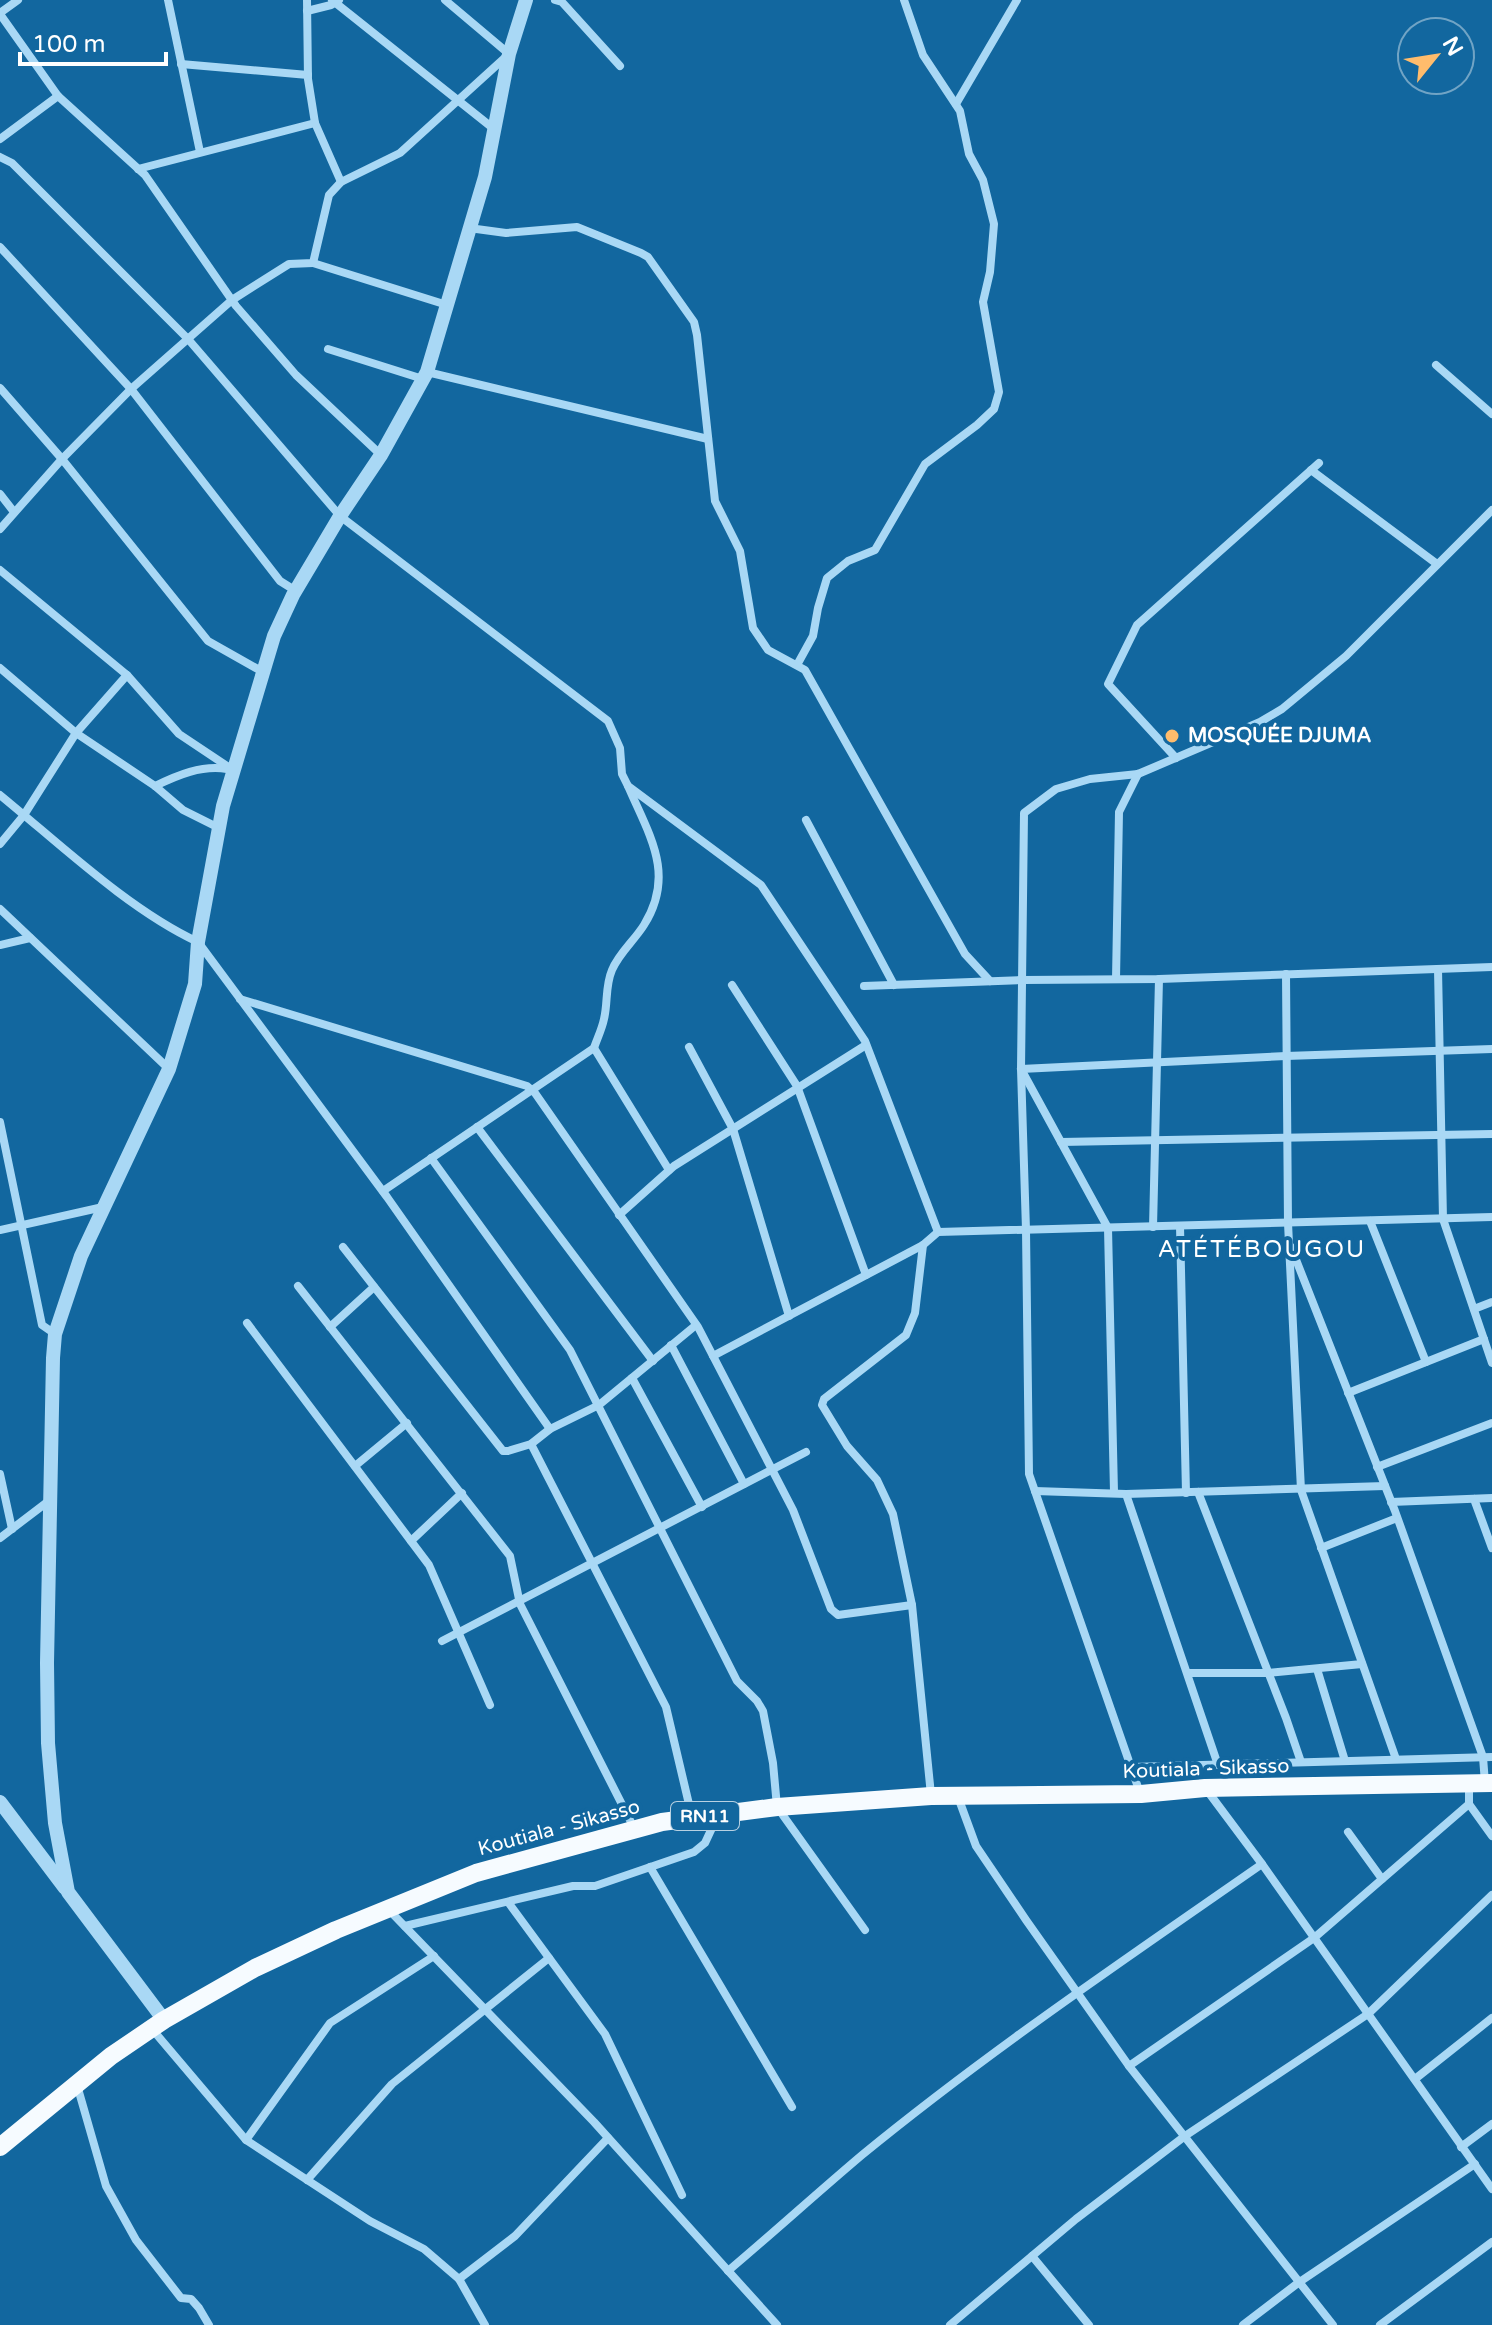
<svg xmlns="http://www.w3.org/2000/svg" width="1492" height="2325" font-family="'Varela Round',sans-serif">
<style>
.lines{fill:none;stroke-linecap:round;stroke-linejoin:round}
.minor{stroke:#a9d8f5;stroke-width:8}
.tertiary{stroke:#a9d8f5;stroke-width:14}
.primary{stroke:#f6fbff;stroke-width:18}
.poi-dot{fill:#ffbc6c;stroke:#12679f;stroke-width:3}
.labels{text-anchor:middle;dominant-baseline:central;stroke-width:8;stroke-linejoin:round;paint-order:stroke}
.shield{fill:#12679f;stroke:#b8d1e2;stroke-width:2}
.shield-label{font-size:18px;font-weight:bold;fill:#fff}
.poi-label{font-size:20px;font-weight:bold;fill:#fff;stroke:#12679f;text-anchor:start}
.street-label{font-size:20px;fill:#fff;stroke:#12679f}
.quarter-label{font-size:24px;letter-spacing:2px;fill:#fff;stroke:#12679f}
</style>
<rect width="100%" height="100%" fill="#12679f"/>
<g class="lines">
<g class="minor">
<path d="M168 0 200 152"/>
<path d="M307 0 308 79 315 123 341 182"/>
<path d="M332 0 494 129"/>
<path d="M555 0 562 2 620 66"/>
<path d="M307 11 331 5 339 0"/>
<path d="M0 13 18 0"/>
<path d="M0 14 58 96 145 175 236 306 296 375 381 455"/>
<path d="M181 64 308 75"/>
<path d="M956 104 1017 0"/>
<path d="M0 139 58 96"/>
<path d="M0 157 12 163 188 339 340 516 608 721 620 748 622 774 628 786 761 885 865 1041 938 1232 1492 1217"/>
<path d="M138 169 315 123"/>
<path d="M469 228 506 233 577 227 641 253 648 257 694 322 697 335 715 501 740 551 753 628 768 650 805 670 965 954 990 981"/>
<path d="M0 247 131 389 280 581 296 591"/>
<path d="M313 263 447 305"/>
<path d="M328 349 423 379"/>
<path d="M1436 365 1492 414"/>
<path d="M427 372 708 439"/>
<path d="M0 388 62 459 208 641 263 672"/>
<path d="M1311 470 1437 564"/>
<path d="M0 494 14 512"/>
<path d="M0 529 62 459 131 389 232 300 289 264 313 263 329 195 341 182 400 153 509 54 445 0"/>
<path d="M0 570 127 675 179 734 233 770"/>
<path d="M797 665 813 636 818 608 827 578 848 561 875 550 925 464 977 425 994 409 999 392 983 302 990 272 994 224 983 180 969 154 960 111 923 55 904 0"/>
<path d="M0 668 76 733 155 786 183 810 219 828"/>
<path d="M1176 758 1108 684 1137 625 1319 463"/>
<path d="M155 786C178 775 201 765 227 769"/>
<path d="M0 795C60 844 129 910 198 942L387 1197 550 1429"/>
<path d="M806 820 894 985"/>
<path d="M0 844 24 815 76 733 127 675"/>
<path d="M0 909 169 1069"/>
<path d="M0 945 30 938"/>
<path d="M1438 969 1443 1219 1492 1363"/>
<path d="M1286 974 1288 1223 1301 1490 1396 1759"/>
<path d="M1116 979 1119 812 1138 774"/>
<path d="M732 985 797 1086 866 1275"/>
<path d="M864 986 1023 980 1159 979 1492 967"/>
<path d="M240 999 527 1086 535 1093 698 1327 793 1510 831 1609 838 1615 912 1605"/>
<path d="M689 1047 733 1129 789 1316"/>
<path d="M594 1048 669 1170"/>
<path d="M0 1122 42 1325 55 1334"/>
<path d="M477 1127 653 1361"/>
<path d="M1061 1142 1492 1134"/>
<path d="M431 1158 570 1350 737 1681 757 1701 763 1711 773 1763 777 1807 865 1930"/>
<path d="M383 1191 594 1048C597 1039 602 1029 604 1019 608 1003 605 986 612 970 619 953 634 941 644 925 676 874 649 835 628 786"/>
<path d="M619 1215 674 1166 866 1045"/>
<path d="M1370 1221 1426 1362"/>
<path d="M1180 1226 1186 1493"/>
<path d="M1153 1227 1159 979"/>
<path d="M0 1230 103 1207"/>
<path d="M923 1245 915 1313 906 1335 824 1399 822 1405 847 1446 877 1480 893 1514 912 1605 931 1795"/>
<path d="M343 1247 503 1451H508L531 1444 550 1429 599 1405 696 1325"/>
<path d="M1291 1247 1395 1511 1483 1757 1485 1783"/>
<path d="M298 1286 510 1556 520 1604 635 1830"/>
<path d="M1474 1309 1492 1302"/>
<path d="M247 1323 429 1565 490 1705"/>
<path d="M330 1327 374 1287"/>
<path d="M671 1345 744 1484"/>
<path d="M713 1356 923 1245 938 1232"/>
<path d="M632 1378 702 1507"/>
<path d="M1348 1393 1484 1339"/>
<path d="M531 1444 666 1707 692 1817"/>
<path d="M355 1466 407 1423"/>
<path d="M1377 1467 1492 1423"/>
<path d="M0 1474 12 1529"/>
<path d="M1035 1491 1126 1494 1385 1486"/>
<path d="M1114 1492 1108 1228 1021 1069 1286 1056 1492 1049"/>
<path d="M1198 1492 1286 1718 1301 1762"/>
<path d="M1126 1494 1218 1765"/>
<path d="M1474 1499 1492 1548"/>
<path d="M1391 1502 1492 1498"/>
<path d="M0 1538 50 1500"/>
<path d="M411 1541 462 1493"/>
<path d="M1321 1548 1397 1518"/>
<path d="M442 1641 806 1452"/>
<path d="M1317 1669 1345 1761"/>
<path d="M1188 1673H1268L1362 1664"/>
<path d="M1132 1767 1492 1757"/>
<path d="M1206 1789 1262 1864 1492 2189"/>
<path d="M1140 1793 1029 1474 1026 1230 1021 1069 1024 813 1056 789 1090 779 1138 774 1260 722 1282 709 1346 656 1492 510"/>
<path d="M958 1797 976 1846 1026 1920 1129 2066 1333 2325"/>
<path d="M1469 1804 1492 1836"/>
<path d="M1348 1832 1382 1879"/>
<path d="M650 1867 792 2107"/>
<path d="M508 1902 605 2034 682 2195"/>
<path d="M387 1908 594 2122 777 2325"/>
<path d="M405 1926 573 1886H595L694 1852 705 1843 718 1815"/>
<path d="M152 2029 246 2140 370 2221 424 2249 459 2279 485 2325"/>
<path d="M1129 2066 1314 1938 1469 1804V1784"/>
<path d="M1415 2079 1492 2018"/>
<path d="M77 2085 106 2186 136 2240 181 2298 191 2299 199 2308 209 2325"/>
<path d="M246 2140 330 2023 434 1956"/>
<path d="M1461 2147 1492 2124"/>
<path d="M307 2180 392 2084 549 1958"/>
<path d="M1032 2256 1089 2325"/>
<path d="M728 2271C773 2233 817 2193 862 2155 989 2051 1127 1958 1262 1864"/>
<path d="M459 2279 515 2236 608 2138"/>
<path d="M950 2325 1076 2219 1185 2136 1368 2014 1492 1895"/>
<path d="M1243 2325 1298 2283 1475 2164"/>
<path d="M1380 2325 1492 2242"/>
</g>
<g class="tertiary">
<path d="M0 1802 65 1888"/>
<path d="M164 2020 68 1892 55 1823 48 1743 47 1663 53 1358 55 1334 81 1256 169 1069 195 984 198 942 223 806 274 636 293 595 340 516 381 455 427 372 485 177 509 54 526 0"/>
</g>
<path class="primary" d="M0 2147 111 2056 164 2020 255 1968 336 1930 476 1873 662 1822 777 1807 931 1796 1141 1794 1205 1788 1492 1783"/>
</g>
<circle class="poi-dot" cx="1172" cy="736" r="8"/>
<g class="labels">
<rect class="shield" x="671" y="1802" width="68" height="28" rx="6"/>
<g class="shield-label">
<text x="705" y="1816">RN11</text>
</g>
<g class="poi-label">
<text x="1188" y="736">MOSQUÉE DJUMA</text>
</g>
<g class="street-label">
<text transform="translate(1206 1769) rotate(-2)">Koutiala - Sikasso</text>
<text transform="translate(559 1828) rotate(-15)">Koutiala - Sikasso</text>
</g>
<g class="quarter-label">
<text x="1262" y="1249">ATÉTÉBOUGOU</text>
</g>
</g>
<g transform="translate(1436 56) rotate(60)"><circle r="38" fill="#12679f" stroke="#71a4c5" stroke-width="2"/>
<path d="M0-6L14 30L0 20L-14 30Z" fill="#ffbc6c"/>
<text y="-12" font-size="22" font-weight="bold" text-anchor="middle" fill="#ffffff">N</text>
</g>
<path d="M20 52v12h146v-12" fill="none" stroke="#ffffff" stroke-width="4"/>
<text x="32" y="52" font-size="24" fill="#ffffff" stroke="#12679f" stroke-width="6" paint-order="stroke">100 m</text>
</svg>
